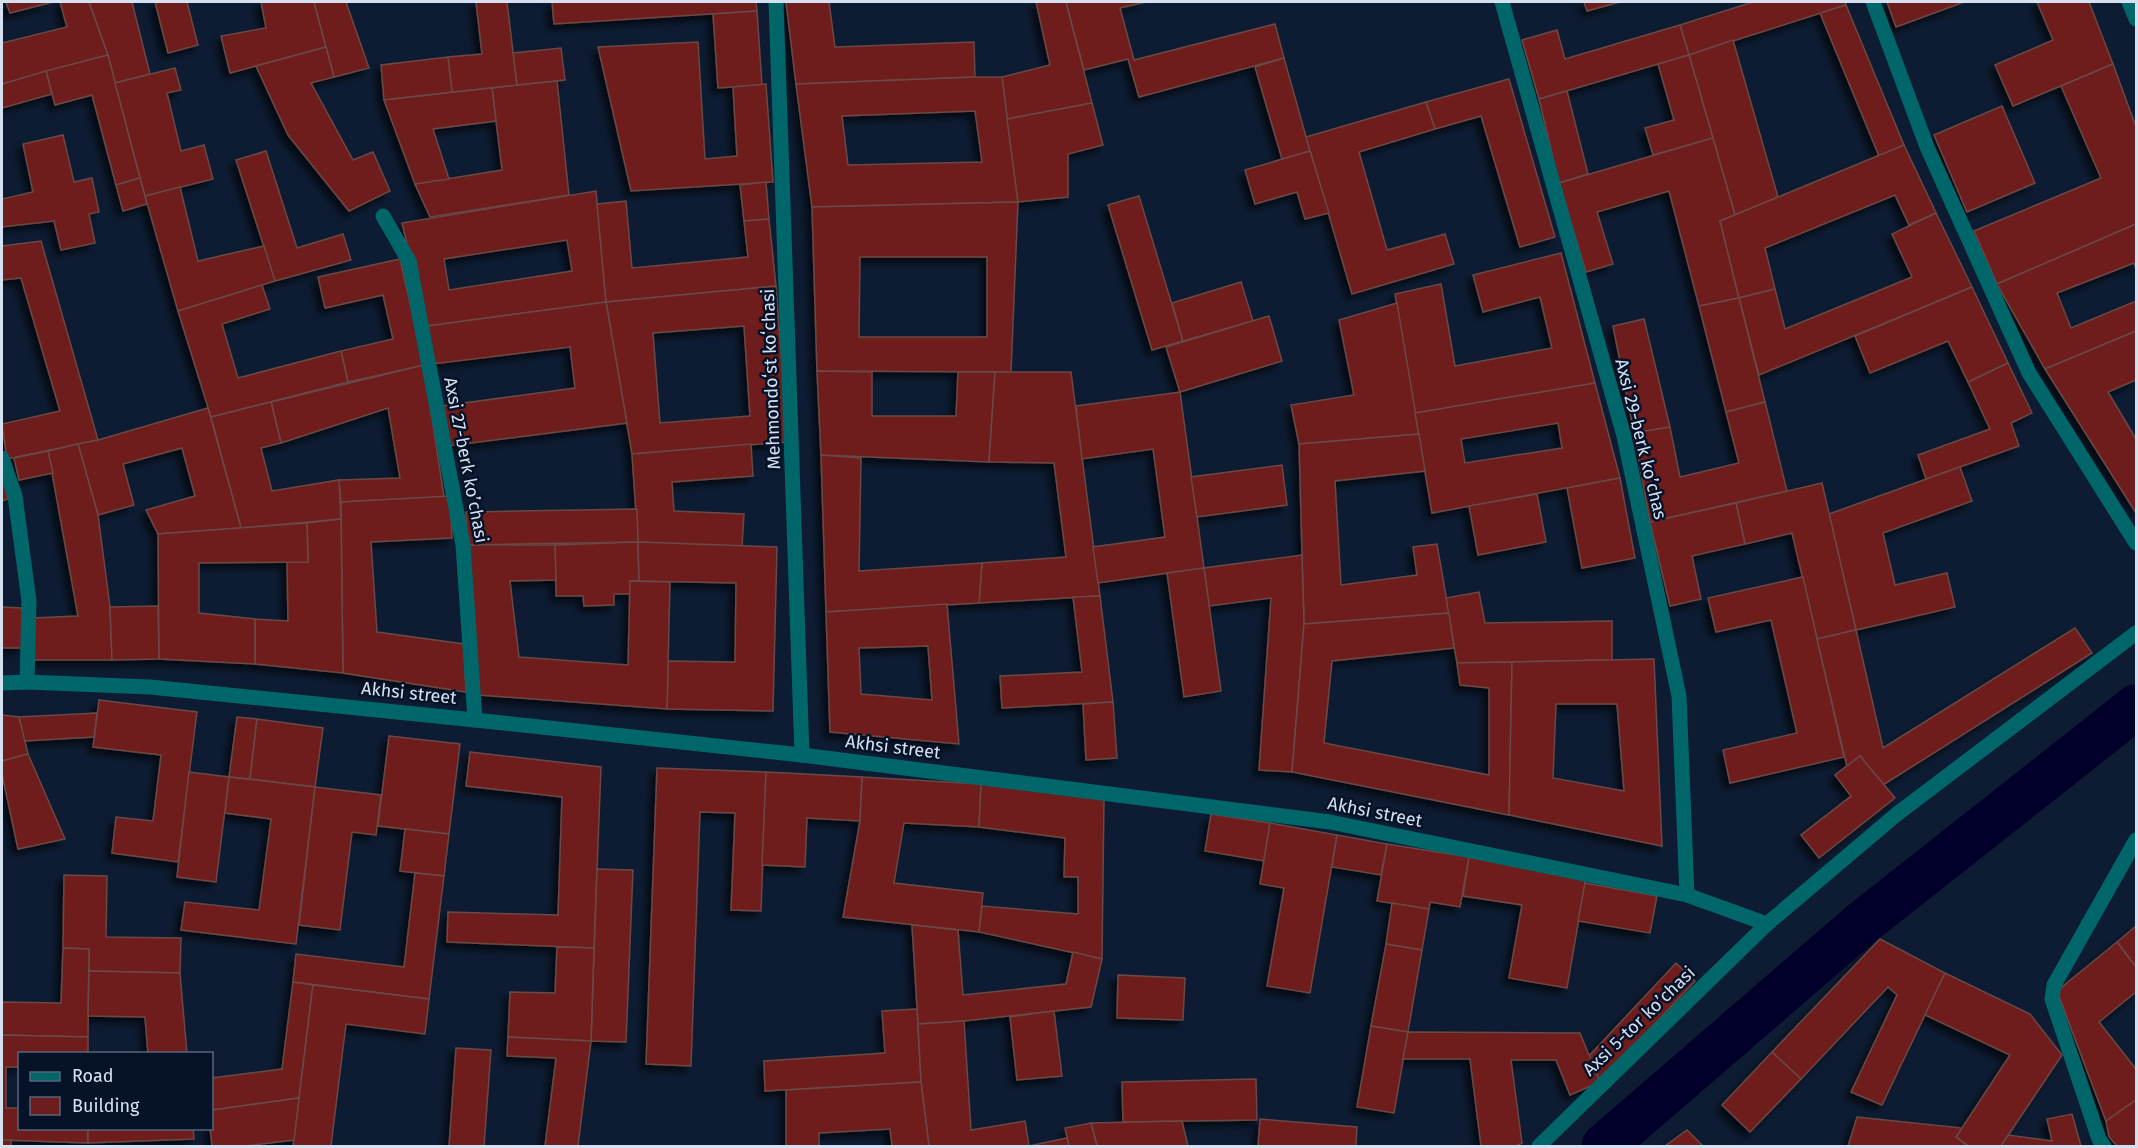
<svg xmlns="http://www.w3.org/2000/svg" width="2138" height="1148" font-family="'Fira Sans',sans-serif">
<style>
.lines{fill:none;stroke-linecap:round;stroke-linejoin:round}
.canal{stroke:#00002a;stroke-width:45}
.building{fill:#6e1d1e;stroke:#6b4845;stroke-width:1.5;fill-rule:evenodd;filter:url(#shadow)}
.minor{stroke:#00666a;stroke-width:15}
.labels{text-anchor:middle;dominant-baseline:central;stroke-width:5;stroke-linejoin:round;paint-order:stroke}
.street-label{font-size:18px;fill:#d5e0f0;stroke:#051228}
</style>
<defs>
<filter id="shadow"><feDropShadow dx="-5.5" dy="5.5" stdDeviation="3" flood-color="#0009"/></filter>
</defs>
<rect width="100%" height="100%" fill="#0d1c32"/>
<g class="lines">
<path class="canal" d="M1604 1146 1861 924 2136 707"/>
</g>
<g class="building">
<path d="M6 2H53L10 13Z"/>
<path d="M60 2H89L108 55 2 84V43L67 27Z"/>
<path d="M89 2H132L150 74 115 83 108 55Z"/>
<path d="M155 2H187L198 45 168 53Z"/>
<path d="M261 2H314L326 47 230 73 221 36 266 28Z"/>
<path d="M314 2H346L369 68 334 77Z"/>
<path d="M476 2H507L517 85 452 92 448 57 482 54Z"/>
<path d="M552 2H756L757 11 554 24Z"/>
<path d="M786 2H829L835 47 974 42 975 77 796 84Z"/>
<path d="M1036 2H1066L1092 103 1007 119 1002 77 1050 65Z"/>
<path d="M1066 2H1146L1120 8 1134 60 1275 24 1284 58 1139 97 1128 59 1084 70Z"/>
<path d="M1584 2H1620L1587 11Z"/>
<path d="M1753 2H1845L1846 5 1689 55 1680 25Z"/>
<path d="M1887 2H1964L1896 27Z"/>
<path d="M2037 2H2089L2113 64 2013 106 1995 65 2053 40Z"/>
<path d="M1846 5 1904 145 1879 156 1820 13Z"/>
<path d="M757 11 762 85 718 88 713 14Z"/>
<path d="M1680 25 1689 55 1539 99 1522 40 1557 30 1565 59Z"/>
<path d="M1733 40 1778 197 1735 215 1689 55Z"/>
<path d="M698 42 705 159 737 156 733 87 766 84 773 182 631 191 598 47Z"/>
<path d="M326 47 334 77 311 83 353 160 373 152 390 191 349 211 288 135 256 66Z"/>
<path d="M561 48 565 80 517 85 513 53Z"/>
<path d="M108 55 140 178 116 185 92 95 55 105 46 71Z"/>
<path d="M1689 55 1713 138 1653 155 1645 128 1674 120 1658 64Z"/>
<path d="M448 57 452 92 384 100 381 65Z"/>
<path d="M1284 58 1310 151 1282 159 1255 67Z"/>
<path d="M2113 64 2136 127V224L1997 284 1974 231 2101 178 2061 86Z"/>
<path d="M175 68 181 90 167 93 181 151 204 145 213 179 145 196 115 83Z"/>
<path d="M46 71 52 94 2 108V84Z"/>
<path d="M975 77H1002L1018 202 812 207 796 84ZM975 111 982 162 848 165 842 116Z"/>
<path d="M1509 79 1555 237 1520 247 1481 116 1435 129 1426 102Z"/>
<path d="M557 81 569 195 430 217 415 184 502 170 492 88Z"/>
<path d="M492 88 496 121 433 129 449 179 415 184 384 100Z"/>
<path d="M1567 91 1588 174 1559 183 1539 99Z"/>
<path d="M1426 102 1435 129 1359 152 1387 250 1445 234 1454 264 1352 294 1306 137Z"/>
<path d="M1092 103 1103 145 1068 154V197L1018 202 1007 119Z"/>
<path d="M2002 106 2035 183 1967 212 1934 135Z"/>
<path d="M63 135 74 182 92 178 99 212 89 214 95 243 61 250 54 221 2 227V199L33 192 23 144Z"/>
<path d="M1713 138 1735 215 1720 221 1739 298 1699 306 1669 191 1597 212 1613 264 1586 272 1559 183Z"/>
<path d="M1904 145 1936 213 1909 225 1895 195 1765 248 1775 289 1739 298 1720 221Z"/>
<path d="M266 151 297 248 343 234 351 260 275 281 236 160Z"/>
<path d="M1310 151 1329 213 1305 219 1297 192 1255 204 1245 170Z"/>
<path d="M140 178 147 204 123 211 116 185Z"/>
<path d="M766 182 769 219 744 221 740 185Z"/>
<path d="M180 187 198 261 264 246 275 281 178 311 145 196Z"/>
<path d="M596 191 606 302 427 326 402 223ZM567 240 572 271 449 290 444 259Z"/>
<path d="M1139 196 1183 341 1152 350 1108 205Z"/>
<path d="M626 201 632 268 748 257 744 221 769 219 776 286 606 302 597 204Z"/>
<path d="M1018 202 1011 372 817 371 812 207ZM860 257H987V337H859Z"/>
<path d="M1936 213 1972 287 1759 375 1739 298 1775 289 1785 329 1912 277 1892 234Z"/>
<path d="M2136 224V269L2134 263 2057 293 2071 328 2136 301V331L2045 369 1997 284Z"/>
<path d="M41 241 98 440 7 459 2 424 60 411 21 278 2 280V246Z"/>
<path d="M1561 253 1595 383 1415 413 1395 294 1441 284 1455 366 1552 348 1540 297 1483 312 1473 275Z"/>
<path d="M400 259 424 365 348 382 341 351 393 339 383 295 325 308 318 277Z"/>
<path d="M1241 282 1253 321 1183 341 1172 303Z"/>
<path d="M262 285 270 309 222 324 238 378 341 351 348 382 211 417 178 311Z"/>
<path d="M776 286 788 442 632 454 606 302ZM744 326 750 416 660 423 653 333Z"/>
<path d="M1972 287 2008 363 1968 382 1948 341 1870 373 1855 336Z"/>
<path d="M1739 298 1765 402 1726 412 1699 306Z"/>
<path d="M606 302 627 423 448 446 442 406 575 388 570 347 433 364 427 326Z"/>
<path d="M1397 303 1419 434 1299 444 1291 405 1354 395 1339 320Z"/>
<path d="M1269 316 1282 361 1180 392 1166 347Z"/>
<path d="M1644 319 1670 427 1634 433 1613 326Z"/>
<path d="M2136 331V380L2108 392 2136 439V513L2045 369Z"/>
<path d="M2008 363 2032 413 2011 423 2019 446 1926 479 1918 455 1990 429 1968 382Z"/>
<path d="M424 365 444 497 341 502 339 480 400 478 388 408 281 443 271 402Z"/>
<path d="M817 371 872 372V416H956L958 372H995L989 462 821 455Z"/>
<path d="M995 372H1071L1100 596 979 603 982 563 1066 557 1054 463 989 462Z"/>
<path d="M1595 383 1620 478 1432 513 1415 413ZM1558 423 1562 448 1465 463 1461 439Z"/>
<path d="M1180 392 1204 568 1098 583 1093 547 1165 537 1153 449 1082 459 1076 406Z"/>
<path d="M271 402 281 443 261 448 272 491 339 480 341 519 241 528 211 417Z"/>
<path d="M1765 402 1787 491 1650 522 1634 433 1670 427 1680 477 1739 463 1726 412Z"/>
<path d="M208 408 241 528 158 534 146 510 195 496 182 448 123 464 134 505 98 515 78 444 98 440Z"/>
<path d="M1419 434 1425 471 1335 481 1341 585 1417 575 1413 547 1437 544 1449 613 1304 624 1299 444Z"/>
<path d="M78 444 98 515 110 607 112 660H34L33 618 78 616 48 451Z"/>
<path d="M751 444 753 476 672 482 674 511 744 514 742 547 638 542 632 454Z"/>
<path d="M48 451 53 473 19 480 14 458Z"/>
<path d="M821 455 861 458 859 571 982 563 979 603 826 612Z"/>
<path d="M1282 465 1287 505 1197 517 1191 477Z"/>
<path d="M1960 467 1972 501 1883 533 1895 585 1947 573 1955 607 1856 630 1829 514Z"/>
<path d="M2 475 8 499 2 501Z"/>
<path d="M1620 478 1635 558 1582 568 1567 488Z"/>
<path d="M1822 483 1856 630 1817 639 1792 533 1745 544 1736 503Z"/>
<path d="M1537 494 1546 542 1478 555 1469 506Z"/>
<path d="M450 496 452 538 371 542 377 632 464 644 466 692 343 673 341 502Z"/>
<path d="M1736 503 1745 544 1692 556 1701 599 1670 606 1650 522Z"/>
<path d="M637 509 638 542 467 545 466 512Z"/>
<path d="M341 519 343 673 255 664V619L288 621 287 562H308L307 523Z"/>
<path d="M307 523 308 562 199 563V613L255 619V664L159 659 158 534Z"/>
<path d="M638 542 639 581H630L631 594H614V605L584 606 583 596H556L555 545Z"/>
<path d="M638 542 777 547 773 711 667 709 668 661 735 662 736 583 639 581Z"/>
<path d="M467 545H555L556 580 510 581 519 657 628 665 630 581 670 582 667 709 478 695Z"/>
<path d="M1302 555 1304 624 1292 772 1259 770 1271 598 1209 606 1204 568Z"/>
<path d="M1204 568 1221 691 1184 697 1167 573Z"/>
<path d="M1803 577 1844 757 1730 783 1723 750 1797 733 1771 620 1716 632 1708 598Z"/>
<path d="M1479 592 1485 623 1612 621V660L1457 663 1446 598Z"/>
<path d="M1100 596 1113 702 1002 708 1000 676 1082 672 1073 597Z"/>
<path d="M947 604 959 744 830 732 826 612ZM928 646 932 700 861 694 859 648Z"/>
<path d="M158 606 159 659 112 660 110 607Z"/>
<path d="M2 607 22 608V648H2Z"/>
<path d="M1449 613 1454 648 1332 661 1324 743 1489 775V688L1460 685 1457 663 1512 662 1509 815 1292 772 1304 624Z"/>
<path d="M2075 628 2092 653 1883 785 1860 756 1847 767 1817 639 1856 630 1883 748Z"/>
<path d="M1654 659 1662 846 1509 815 1512 662ZM1556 704H1617L1624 791 1553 778Z"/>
<path d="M99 700 197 712 178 862 112 853 116 817 153 821 161 755 93 747Z"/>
<path d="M1113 702 1117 758 1086 760 1083 704Z"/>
<path d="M97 713 94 737 24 741 19 717Z"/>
<path d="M2 715 19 717 28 754 2 761Z"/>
<path d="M237 717 257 719 250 779 229 777Z"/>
<path d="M257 719 323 728 315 787 250 779Z"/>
<path d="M389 736 460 744 449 834 378 826Z"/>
<path d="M470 752 601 767 594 948 447 942 448 912 558 915 562 797 466 786Z"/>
<path d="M28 754 65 839 18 849 2 774V761Z"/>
<path d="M1860 756 1895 798 1819 858 1801 835 1851 796 1835 775Z"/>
<path d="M657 768 766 772 761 911 731 910 735 813 700 812 691 1066 646 1064Z"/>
<path d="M189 772 229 777 216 882 177 877Z"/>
<path d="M766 772 862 777 860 821 807 818 805 867 762 865Z"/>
<path d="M229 777 315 787 296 944 181 930 185 902 259 910 271 819 225 813Z"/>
<path d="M862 777 981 784 979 827 904 823 894 883 983 893 979 932 843 917 860 821Z"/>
<path d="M981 784 1104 799 1102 959 979 932 982 906 1078 914V877H1064L1065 838 979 827Z"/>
<path d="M315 787 381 795 376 835 352 832 340 930 299 925Z"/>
<path d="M1211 814 1270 823 1264 861 1205 851Z"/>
<path d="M1270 823 1337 835 1310 993 1267 986 1284 888 1260 884Z"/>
<path d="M405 829 449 834 444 876 400 871Z"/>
<path d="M1337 835 1387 844 1381 875 1332 867Z"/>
<path d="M1387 844 1469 857 1460 907 1430 902 1429 909 1377 901Z"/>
<path d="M1469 857 1586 878 1567 988 1509 978 1522 905 1463 896Z"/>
<path d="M597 869 633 870 626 1042 591 1041Z"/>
<path d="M415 873 444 876 429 999 293 982 296 954 404 967Z"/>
<path d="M64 875 107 876 106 937 181 938 180 973 89 971V949L63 948Z"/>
<path d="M1585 883 1657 896 1650 933 1578 921Z"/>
<path d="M1392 903 1429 909 1422 950 1386 944Z"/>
<path d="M912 925 958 930 963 995 1066 984 1073 952 1102 959 1091 1007 964 1021 918 1024Z"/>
<path d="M2136 926V967L2117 942Z"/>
<path d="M1880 939 1945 973 1882 1105 1851 1092 1897 995 1888 987 1801 1079 1772 1052Z"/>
<path d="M2117 942 2136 967V992L2099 1022 2136 1069V1100L2106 1121 2057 991Z"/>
<path d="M1386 944 1422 950 1408 1032 1371 1026Z"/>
<path d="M557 947 594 948 591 1041 508 1037 510 992 555 993Z"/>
<path d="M63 948 89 949 88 1037 2 1035V1002L61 1003Z"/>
<path d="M1676 963 1695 981 1600 1082 1589 1056Z"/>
<path d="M89 971 180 973 187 1054H148L145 1017 88 1016Z"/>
<path d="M1945 973 2030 1014 2062 1055 2001 1146H1969L1956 1137 2010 1055 1925 1015Z"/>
<path d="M1118 975 1185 978 1183 1020 1117 1018Z"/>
<path d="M293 982 313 985 299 1098 212 1110V1078L282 1069Z"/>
<path d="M313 985 429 999 425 1034 346 1024 331 1146H293Z"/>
<path d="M917 1009 921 1082 765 1091 764 1061 885 1053 882 1011Z"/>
<path d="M1054 1011 1062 1076 1017 1080 1010 1017Z"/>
<path d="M964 1021 971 1130 1025 1121 1029 1146H929L921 1082 918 1024Z"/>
<path d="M1371 1026 1408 1032 1394 1113 1357 1107Z"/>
<path d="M1408 1032 1580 1033 1600 1082 1570 1095 1556 1060H1511L1522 1143 1516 1146H1481L1470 1059H1403Z"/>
<path d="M2 1035 88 1037V1054H20V1067H6V1108H20V1128H88V1143L2 1140Z"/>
<path d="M508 1037 591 1041 578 1146H545L556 1058 507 1056Z"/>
<path d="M456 1048 491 1050 484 1146H449Z"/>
<path d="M1772 1052 1801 1079 1750 1132 1722 1105Z"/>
<path d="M1256 1079 1257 1120 1123 1122 1122 1082Z"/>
<path d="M921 1082 929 1146H892L890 1129 819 1133V1146H786V1090Z"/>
<path d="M299 1098 294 1140 244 1146H212L210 1128H212V1110Z"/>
<path d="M2136 1100V1146H2117L2109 1137 2106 1121Z"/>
<path d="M2072 1114 2081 1146H2001L2008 1135 2052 1141 2047 1119Z"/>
<path d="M1857 1117 1962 1128 1956 1137 1965 1144V1146H1848Z"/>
<path d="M1260 1119 1357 1127 1356 1146H1258Z"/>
<path d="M1182 1121 1188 1146H1097L1091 1123Z"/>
<path d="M1091 1123 1097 1146H1069L1065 1128Z"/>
<path d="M88 1128H193L194 1139 88 1143Z"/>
<path d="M1687 1130 1703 1146H1665Z"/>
<path d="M1067 1138 1069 1146H1028H1029Z"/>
<rect x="2" y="1140" width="9" height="6"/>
</g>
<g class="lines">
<g class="minor">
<path d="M776 2 802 755"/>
<path d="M1502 2 1624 436 1679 696 1687 895"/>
<path d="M1873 2 1927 147 2029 373 2136 543"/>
<path d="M2129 2 2136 19"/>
<path d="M383 216 409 261 463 545 475 720"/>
<path d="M2 458 15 496 29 601 27 682"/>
<path d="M2 683 27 682 150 687 475 720 802 755 1330 822 1687 895 1767 924"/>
<path d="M1539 1146 1767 924 1897 814 2136 633"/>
<path d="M2104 1146 2099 1139 2052 999 2054 985 2136 840"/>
</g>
</g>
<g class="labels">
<g class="street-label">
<text transform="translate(771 379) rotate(-92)">Mehmondoʻst koʻchasi</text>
<text transform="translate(1641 439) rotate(76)">Аxsi 29-berk koʼchas</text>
<text transform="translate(466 460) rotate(79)">Аxsi 27-berk koʼchasi</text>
<text transform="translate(409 693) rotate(6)">Akhsi street</text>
<text transform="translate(893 747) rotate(7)">Akhsi street</text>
<text transform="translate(1375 812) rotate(11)">Akhsi street</text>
<text transform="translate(1639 1021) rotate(-44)">Аxsi 5-tor koʼchasi</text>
</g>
</g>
<rect width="2138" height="1148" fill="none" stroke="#d5e0f0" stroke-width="6"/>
<rect x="18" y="1052" width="195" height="78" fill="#051228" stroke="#586478" stroke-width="1.5"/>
<rect x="30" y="1072" width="30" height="9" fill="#00666a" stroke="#586478" stroke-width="1.5"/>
<text x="72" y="1082" font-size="18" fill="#d5e0f0">Road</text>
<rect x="30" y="1097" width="30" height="18" fill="#6e1d1e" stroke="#586478" stroke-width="1.5"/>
<text x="72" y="1112" font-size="18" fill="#d5e0f0">Building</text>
</svg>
